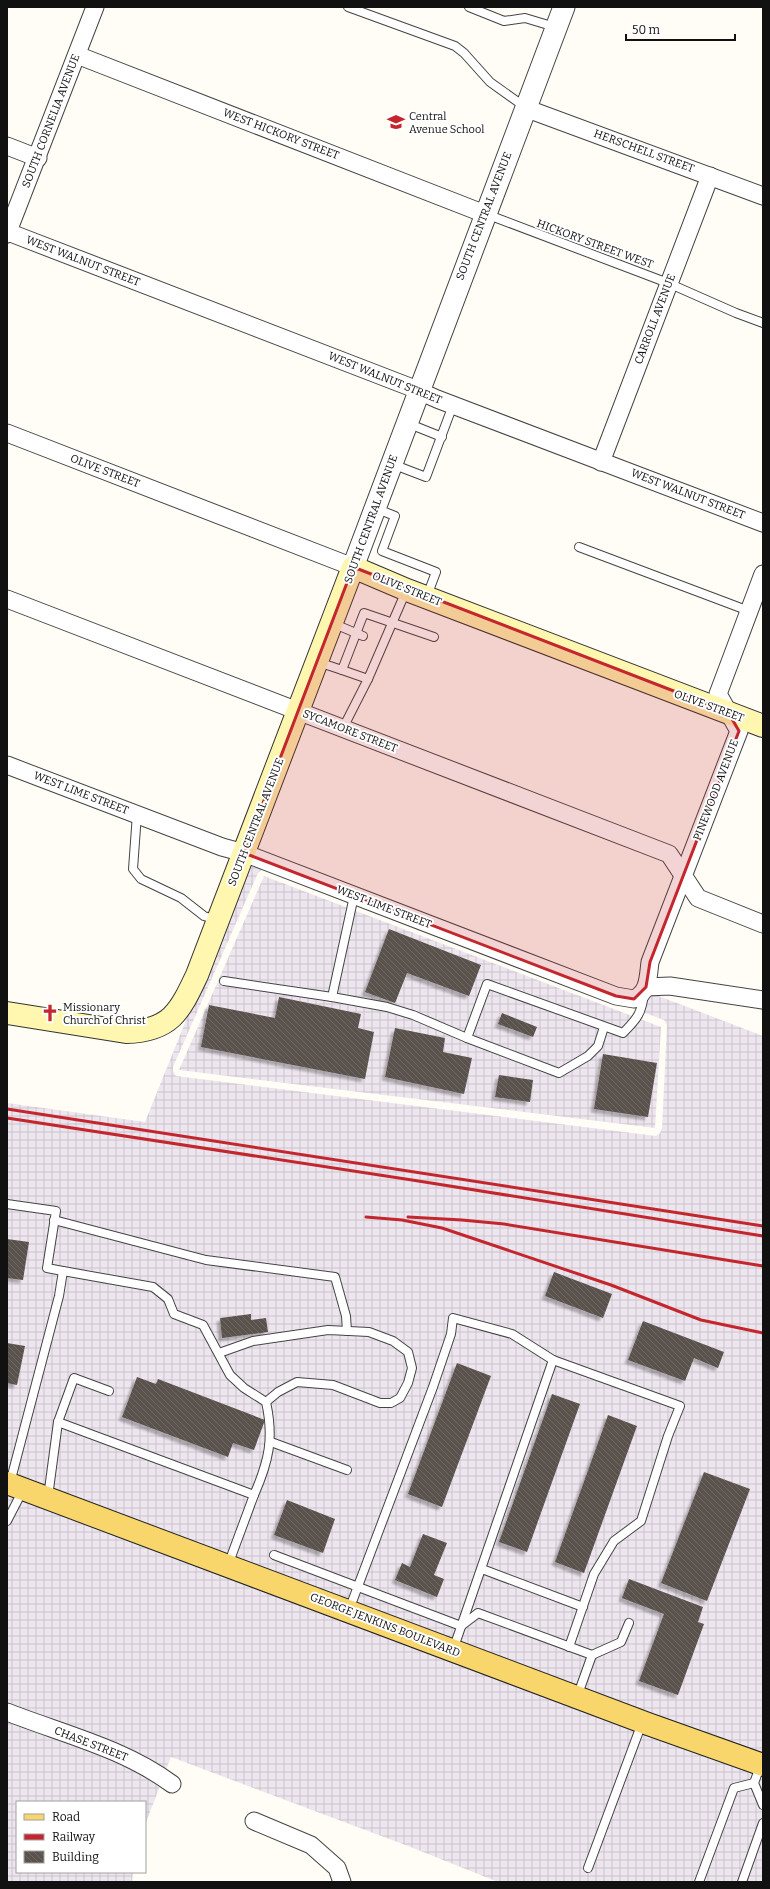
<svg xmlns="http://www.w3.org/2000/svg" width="770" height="1889" font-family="Bitter,serif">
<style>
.industrial{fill:url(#industrial-grid)}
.building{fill:url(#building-back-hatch);filter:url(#shadow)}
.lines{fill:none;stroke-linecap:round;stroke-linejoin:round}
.service-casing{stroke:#444;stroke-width:10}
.minor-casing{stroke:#444;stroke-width:19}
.tertiary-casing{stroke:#444;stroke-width:23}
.secondary-casing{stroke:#333;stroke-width:24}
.primary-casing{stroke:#222;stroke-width:24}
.service{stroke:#fff;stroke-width:8}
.minor{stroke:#fff;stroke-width:17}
.tertiary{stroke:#fff;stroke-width:21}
.secondary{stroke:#fff6b0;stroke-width:22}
.primary{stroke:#f9d66b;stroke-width:22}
.rail{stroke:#c4262e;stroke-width:3}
.marked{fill:#c4262e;fill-opacity:0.2;stroke:#c4262e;stroke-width:3;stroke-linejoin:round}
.labels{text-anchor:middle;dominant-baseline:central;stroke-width:4;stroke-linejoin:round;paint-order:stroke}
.poi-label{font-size:11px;fill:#111;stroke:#fff;text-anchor:start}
.street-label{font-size:11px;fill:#111;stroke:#fff}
</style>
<defs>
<pattern id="industrial-grid" width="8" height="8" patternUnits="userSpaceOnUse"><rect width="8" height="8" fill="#eee6ef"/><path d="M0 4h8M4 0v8" fill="none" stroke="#cbc4cc"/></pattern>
<pattern id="building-back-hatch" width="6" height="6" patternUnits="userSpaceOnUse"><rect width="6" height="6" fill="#5a524d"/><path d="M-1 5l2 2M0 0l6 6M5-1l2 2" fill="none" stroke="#6d6662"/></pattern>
<filter id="shadow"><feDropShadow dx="-3.5" dy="3.5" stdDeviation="1" flood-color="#0004"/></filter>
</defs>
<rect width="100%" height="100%" fill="#fffdf5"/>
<g class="industrial">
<path d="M249 864 263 869 258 873 173 1067V1071L176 1076 656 1136 660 1133 662 1128 667 1025 664 1020 629 1007H637L650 996 656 995 763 1036V1756L7 1474V1103L145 1122Z"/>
<path d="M264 876 661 1027 655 1128 179 1070Z"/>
<path d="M7 1492 763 1773V1882H498L408 1846 171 1757 166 1770 128 1748 7 1703Z"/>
<path d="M7 1721 122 1763 160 1786 145 1825V1802H17V1872H133L132 1882H7Z"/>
</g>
<g class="building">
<path d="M389 929 481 965 469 996 407 973 395 1003 365 992Z"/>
<path d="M279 997 361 1014 358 1028 374 1032 365 1079 201 1047 209 1005 275 1018Z"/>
<path d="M502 1013 537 1027 533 1037 498 1024Z"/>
<path d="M395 1028 445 1038 443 1052 472 1058 464 1094 385 1077Z"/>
<path d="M603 1054 657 1063 648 1117 594 1109Z"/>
<path d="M499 1075 533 1080 530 1102 495 1097Z"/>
<path d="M7 1239 29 1242 23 1280 7 1278Z"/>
<path d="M554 1272 612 1294 603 1318 545 1296Z"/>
<path d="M251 1314V1320L266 1318 268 1332 222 1338 220 1318Z"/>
<path d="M643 1321 724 1352 718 1368 694 1358 685 1381 628 1360Z"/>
<path d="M7 1343 25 1346 17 1385 7 1383Z"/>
<path d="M457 1363 491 1376 442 1507 408 1494Z"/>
<path d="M137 1377 156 1384 158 1379 265 1420 254 1450 233 1443 228 1457 122 1417Z"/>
<path d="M552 1394 580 1404 527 1552 499 1542Z"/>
<path d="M608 1415 637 1426 584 1573 555 1562Z"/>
<path d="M704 1472 750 1489 707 1601 661 1583Z"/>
<path d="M287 1500 335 1519 323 1553 274 1535Z"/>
<path d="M423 1534 447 1543 434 1575 444 1579 437 1597 395 1580 402 1563 410 1567Z"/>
<path d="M629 1579 703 1607 698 1622 704 1624 678 1695 639 1681 664 1614 622 1598Z"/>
</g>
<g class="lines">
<g class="service-casing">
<g id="service">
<path d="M348 7 455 46 464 53 490 82 525 107"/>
<path d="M469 7 504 21 525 18 555 27"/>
<path d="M486 214 668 283 736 313 763 323"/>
<path d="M407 423 442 437"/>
<path d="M392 464 426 477 453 405"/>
<path d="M375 508 395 516 382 551 436 572 427 596"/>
<path d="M579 547 749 611"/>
<path d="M332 623 363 636"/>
<path d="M318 662 342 670"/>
<path d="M368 679 342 670 364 613 434 637"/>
<path d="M343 728 368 679 406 591"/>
<path d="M137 814 133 869 141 879 181 898 204 916 217 920"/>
<path d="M224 981 332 997 354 896"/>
<path d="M332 997 387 1007 413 1015 467 1038"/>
<path d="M604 1027 598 1046 588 1056 559 1073 467 1038 487 984 623 1033C637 1019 642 1013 644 993"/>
<path d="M7 1204 56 1211 47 1268 63 1271"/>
<path d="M54 1220 206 1260 335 1277 346 1316 347 1331"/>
<path d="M219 1353 253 1341 328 1330 369 1332 393 1341 408 1352 412 1368 408 1383 400 1398 391 1403H380L333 1385 297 1382 278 1392 266 1402"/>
<path d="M553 1360 680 1406 668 1436 641 1521 614 1541 594 1574 569 1647"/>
<path d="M58 1422 74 1378 109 1391"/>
<path d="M271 1442 347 1470"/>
<path d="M10 1483 59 1296 63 1271 153 1287 168 1299 174 1314 203 1325 230 1375 244 1388 266 1402C274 1438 269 1461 254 1495"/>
<path d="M48 1497 58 1422 254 1495 228 1565"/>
<path d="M7 1521 23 1490"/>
<path d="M274 1555 461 1626 478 1613 592 1655 621 1642 629 1623"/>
<path d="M482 1569 583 1607"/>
<path d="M349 1610 433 1387 451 1334 453 1318 512 1334 553 1360 453 1650"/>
<path d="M577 1697 592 1655"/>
<path d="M761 1764 754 1783 763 1805"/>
<path d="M588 1868 642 1723"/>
<path d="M699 1882 734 1788 754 1783"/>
<path d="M742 1882 763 1823"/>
</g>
</g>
<g class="minor-casing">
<g id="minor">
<path d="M77 55 485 214"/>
<path d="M525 108 763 196"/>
<path d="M7 146 38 158"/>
<path d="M8 232 410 387 437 399 763 523"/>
<path d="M7 234 95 7"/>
<path d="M7 433 353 567"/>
<path d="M601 462 710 176"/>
<path d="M7 599 669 854 698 898 763 924"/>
<path d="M7 765 222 847 244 853 616 996 634 999C649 992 648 977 650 962L739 731 718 694 763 574"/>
<path d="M646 987 670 986 763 1000"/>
<path d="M7 1712C63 1734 123 1748 172 1784"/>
<path d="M254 1821 311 1845 337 1868 342 1882"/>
</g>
</g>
<g class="tertiary-casing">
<path id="tertiary" d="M353 567 564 7"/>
</g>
<g class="secondary-casing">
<path id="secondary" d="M7 1013 126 1032C171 1031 180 1011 197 975L353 567 407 590 763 726"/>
</g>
<g class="primary-casing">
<path id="primary" d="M7 1483 648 1724 763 1765"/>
</g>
<use href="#service" class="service"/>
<use href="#minor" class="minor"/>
<use href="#tertiary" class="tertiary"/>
<use href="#secondary" class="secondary"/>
<use href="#primary" class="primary"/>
<g class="rail">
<path d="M7 1109 763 1226"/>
<path d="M7 1118 412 1180 763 1236"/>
<path d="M366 1217 402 1220 442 1228 611 1285 701 1320 763 1333"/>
<path d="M408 1217 462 1220 504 1224 763 1266"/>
</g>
</g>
<path class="marked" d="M353 567 728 712 739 731 650 962 646 987 634 999 616 996 244 853Z"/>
<defs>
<g id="school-bare" transform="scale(1.38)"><path d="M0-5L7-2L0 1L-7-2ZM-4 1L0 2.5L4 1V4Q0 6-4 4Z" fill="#c4262e" stroke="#fff" stroke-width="2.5" paint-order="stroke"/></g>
<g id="church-bare" transform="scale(1.38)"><path d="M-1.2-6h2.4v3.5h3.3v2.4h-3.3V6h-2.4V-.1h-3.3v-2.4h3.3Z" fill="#c4262e" stroke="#fff" stroke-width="2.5" paint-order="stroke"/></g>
</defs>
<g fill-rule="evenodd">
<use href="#school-bare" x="396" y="122"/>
<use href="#church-bare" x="50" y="1013"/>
</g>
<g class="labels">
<g class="poi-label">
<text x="409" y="116">Central<tspan x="409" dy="13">Avenue School</tspan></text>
<text x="63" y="1007">Missionary<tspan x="63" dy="13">Church of Christ</tspan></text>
</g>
<g class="street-label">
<text transform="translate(51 121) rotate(-69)">SOUTH CORNELIA AVENUE</text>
<text transform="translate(281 134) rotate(21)">WEST HICKORY STREET</text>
<text transform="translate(644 151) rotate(20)">HERSCHELL STREET</text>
<text transform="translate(484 216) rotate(-69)">SOUTH CENTRAL AVENUE</text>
<text transform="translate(595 244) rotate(20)">HICKORY STREET WEST</text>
<text transform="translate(83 261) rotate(21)">WEST WALNUT STREET</text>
<text transform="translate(655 319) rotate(-69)">CARROLL AVENUE</text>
<text transform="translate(385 378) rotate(22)">WEST WALNUT STREET</text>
<text transform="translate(105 471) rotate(21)">OLIVE STREET</text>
<text transform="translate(688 494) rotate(21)">WEST WALNUT STREET</text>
<text transform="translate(371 519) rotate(-70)">SOUTH CENTRAL AVENUE</text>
<text transform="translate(407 589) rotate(22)">OLIVE STREET</text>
<text transform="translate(709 706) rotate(20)">OLIVE STREET</text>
<text transform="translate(350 731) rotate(21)">SYCAMORE STREET</text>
<text transform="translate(716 790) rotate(-69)">PINEWOOD AVENUE</text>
<text transform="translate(81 793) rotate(21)">WEST LIME STREET</text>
<text transform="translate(256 822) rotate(-69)">SOUTH CENTRAL AVENUE</text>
<text transform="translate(384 907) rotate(21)">WEST LIME STREET</text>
<text transform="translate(385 1625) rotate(21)">GEORGE JENKINS BOULEVARD</text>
<text transform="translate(91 1744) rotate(21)">CHASE STREET</text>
</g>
</g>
<rect width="770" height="1889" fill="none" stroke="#111111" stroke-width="16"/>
<rect x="16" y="1801" width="130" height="72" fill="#ffffff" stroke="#a0a0a0"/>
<rect x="24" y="1814" width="20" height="6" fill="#f9d66b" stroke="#a0a0a0"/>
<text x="52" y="1821" font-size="12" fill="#111111">Road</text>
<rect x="24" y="1834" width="20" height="6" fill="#c4262e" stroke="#a0a0a0"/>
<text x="52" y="1841" font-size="12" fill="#111111">Railway</text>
<rect x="24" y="1851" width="20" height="12" fill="url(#building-back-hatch)" stroke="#a0a0a0"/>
<text x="52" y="1861" font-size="12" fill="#111111">Building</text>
<path d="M626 34v6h109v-6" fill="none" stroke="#111111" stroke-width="2"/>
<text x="632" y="34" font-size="12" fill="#111111" stroke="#ffffff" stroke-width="3" paint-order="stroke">50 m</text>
</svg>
